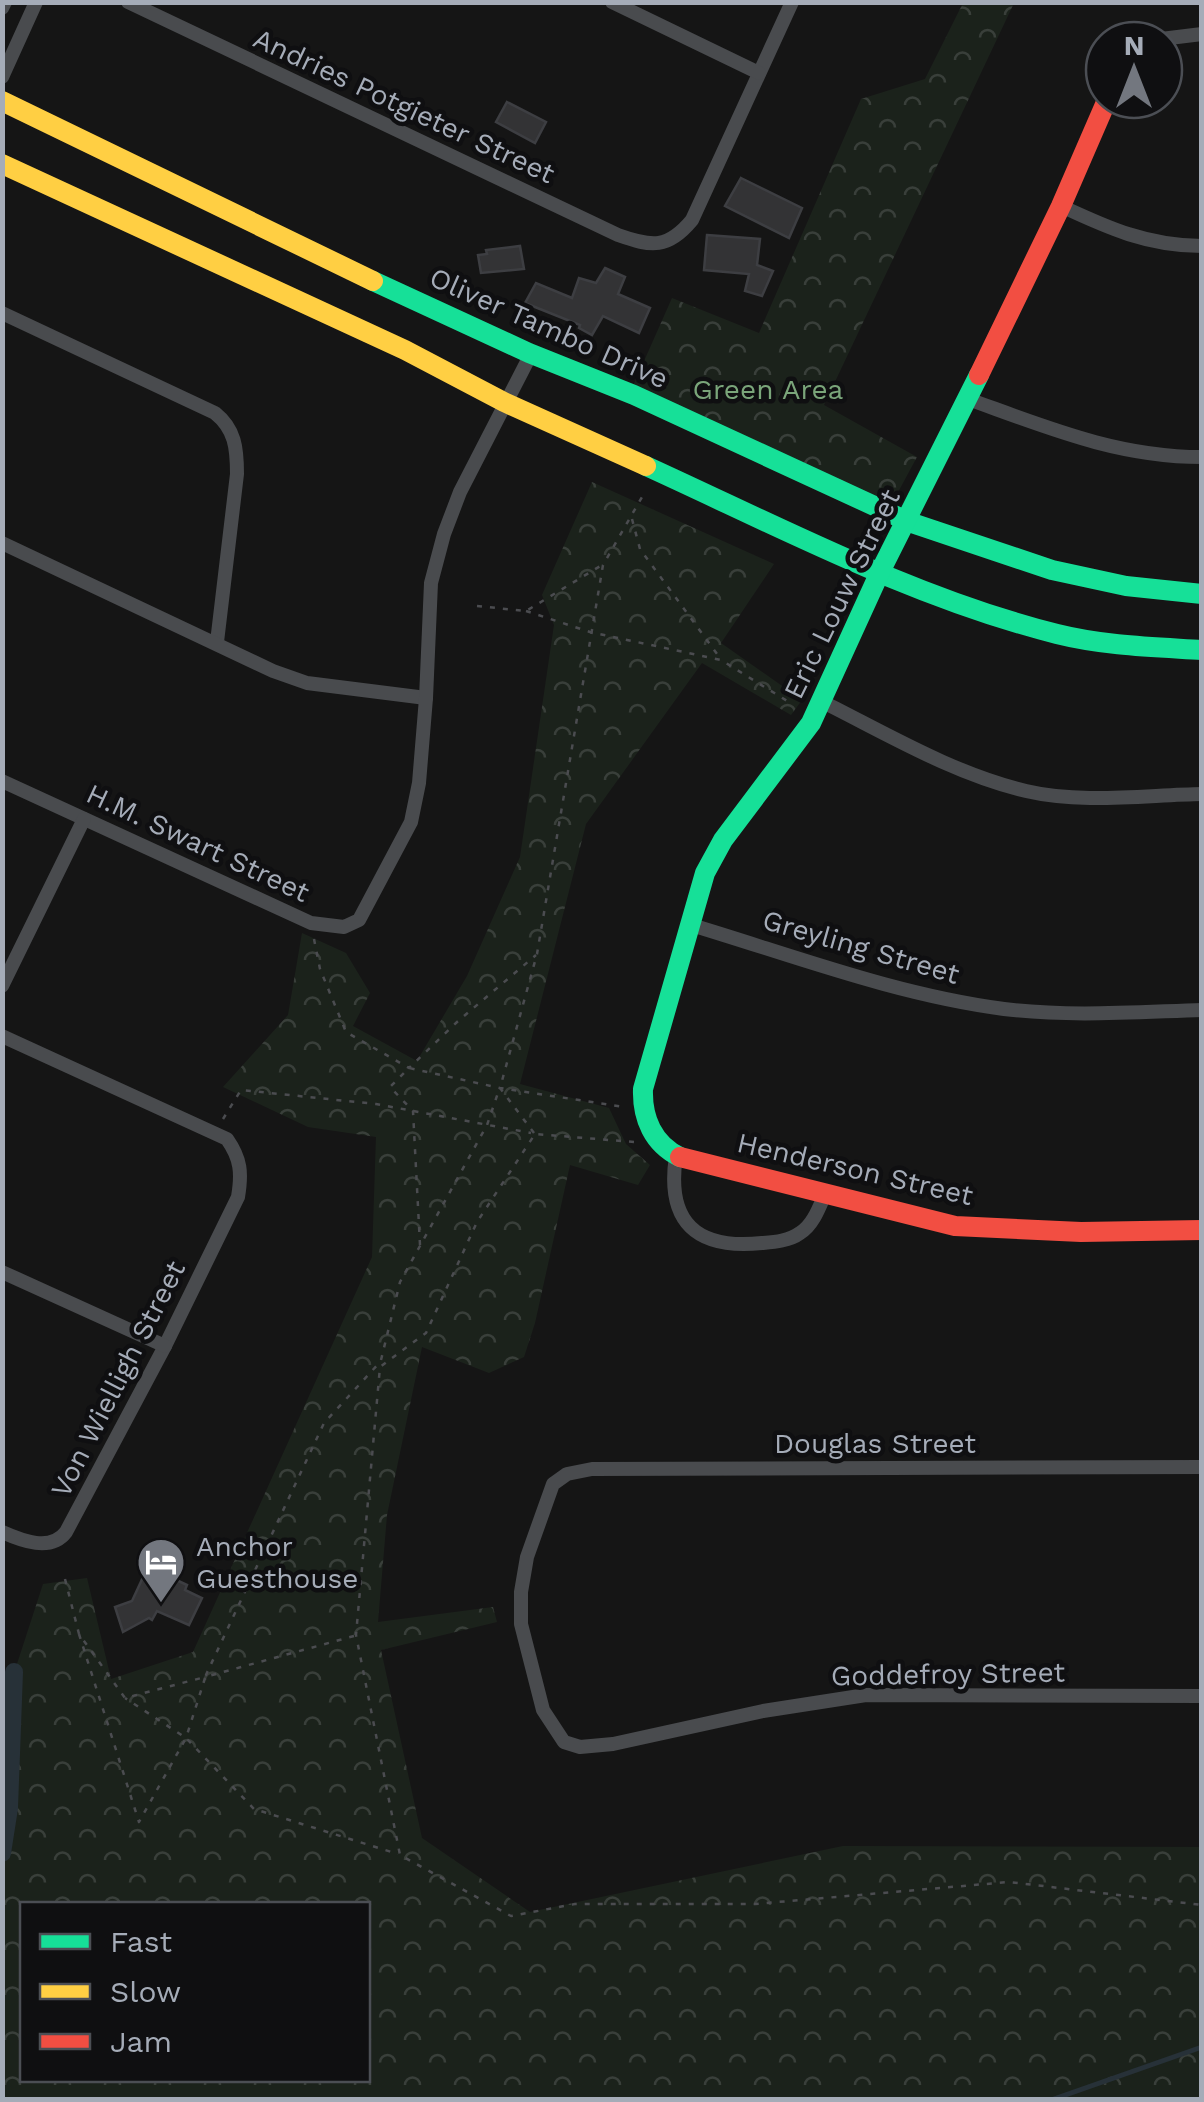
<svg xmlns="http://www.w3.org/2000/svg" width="1204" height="2102" font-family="'Work Sans',sans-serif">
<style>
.park{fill:url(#park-crowns);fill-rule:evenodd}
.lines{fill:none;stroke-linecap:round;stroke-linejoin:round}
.stream{stroke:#273138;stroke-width:5}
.canal{stroke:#273138;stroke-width:18}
.building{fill:#333335;stroke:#3d3e42;stroke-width:2.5}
.path{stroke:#4b4c50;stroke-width:2.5;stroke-dasharray:5 8;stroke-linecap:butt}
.street{stroke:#494b4e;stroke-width:14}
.fast{stroke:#16e098;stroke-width:20}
.slow{stroke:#ffcf43;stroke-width:20}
.jam{stroke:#f24e42;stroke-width:20}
.labels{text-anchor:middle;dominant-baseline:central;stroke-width:9;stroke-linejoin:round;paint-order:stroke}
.street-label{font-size:28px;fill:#a5acb8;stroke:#0f0f11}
.park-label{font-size:28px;fill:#7aa57a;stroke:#0f0f11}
.poi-label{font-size:28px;fill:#a5acb8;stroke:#0f0f11;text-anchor:start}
</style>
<defs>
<pattern id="park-crowns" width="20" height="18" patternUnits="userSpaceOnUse" patternTransform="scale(2.5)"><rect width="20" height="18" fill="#1b221b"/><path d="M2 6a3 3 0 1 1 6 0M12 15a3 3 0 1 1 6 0" fill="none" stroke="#393f3a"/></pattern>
</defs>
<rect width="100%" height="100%" fill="#151515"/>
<g class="park">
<path d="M963 3H1014L824 405 917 457 890 507 633 386 672 298 759 333 861 99 925 79Z"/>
<path d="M592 482 774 564 721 643 802 700 791 715 702 663 586 824 520 1084 609 1108 626 1144 650 1165 638 1185 570 1165 535 1323 524 1357 489 1373 422 1347 387 1515 378 1622 493 1607 497 1622 381 1650 422 1838 530 1912 843 1846 1201 1847V2099H3V1707L43 1584 87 1578 111 1679 193 1652 372 1257 376 1137 308 1127 223 1087 288 1015 302 933 346 953 370 993 353 1026 417 1061 467 976 520 857 554 625 542 595ZM22 1904H368V2080H22Z"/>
</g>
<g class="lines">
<path class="stream" d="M1051 2100 1202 2047"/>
<path class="canal" d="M2 1853 9 1808 14 1672"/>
</g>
<g class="building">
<path d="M507 102 546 122 535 143 496 122Z"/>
<path d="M741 178 802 208 789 238 725 206Z"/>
<path d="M707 235 760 239 757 265 773 271 762 296 745 291 749 274 704 270Z"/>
<path d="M520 246 524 269 481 273 478 255 487 254 486 250Z"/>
<path d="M605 268 625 277 618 294 650 308 639 333 603 316 592 335 579 328 580 325 525 303 536 283 572 298 579 278 596 283Z"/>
<path d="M145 1573 169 1584 172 1578 187 1585 185 1590 202 1598 189 1625 157 1611 152 1620 149 1618 123 1632 115 1607 132 1601Z"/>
</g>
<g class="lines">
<g class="path">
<path d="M632 519 640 549 720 658"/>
<path d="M477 606 526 611 602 565"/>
<path d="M526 611 590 632 721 660 792 704"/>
<path d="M314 939 320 969 346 1032 409 1068 457 1022 536 955"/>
<path d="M223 1119 241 1090 376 1104 531 1133"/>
<path d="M534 1133 500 1088 537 954 603 565 642 497"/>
<path d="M634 1142 535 1134 477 1222 426 1333 380 1367 356 1635 400 1855 511 1916 575 1904H755L1009 1882 1202 1905"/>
<path d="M420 1245 413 1111 390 1087 409 1068 500 1088 624 1107"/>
<path d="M381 1360 400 1282 487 1125 499 1090"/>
<path d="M65 1579 79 1634 125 1698 205 1677"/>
<path d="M79 1634 139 1822 186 1738 125 1698"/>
<path d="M354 1636 205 1677 324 1423 381 1361"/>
<path d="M205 1678 186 1738 254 1809 398 1854"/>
</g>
<g class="street">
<path d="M128 2 618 235C652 247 668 249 692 220L792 2"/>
<path d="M612 2 759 73"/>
<path d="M2 8 5 2"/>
<path d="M1153 40 1202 34"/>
<path d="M2 77 36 2"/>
<path d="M1061 206C1108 228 1148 246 1202 246"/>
<path d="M2 313 215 413C235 429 237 448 237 474L217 642"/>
<path d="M968 399C1046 427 1117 457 1202 457"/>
<path d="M2 543 273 671 307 683 426 698"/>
<path d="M823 702C887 734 954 774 1026 791 1081 804 1145 795 1202 794"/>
<path d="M2 781 311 923 344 927 359 920 411 822 419 783 426 698 431 583 444 534 460 492 531 354"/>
<path d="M688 924C792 955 896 995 1004 1009 1069 1017 1136 1012 1202 1010"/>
<path d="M2 986 84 819"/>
<path d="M2 1036 227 1139C241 1159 242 1173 238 1197L165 1346 66 1532C51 1552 22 1541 2 1532"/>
<path d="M676 1156C666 1222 696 1250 762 1243 774 1242 789 1241 800 1233 813 1225 819 1208 825 1194"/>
<path d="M2 1272 165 1346"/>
<path d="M1202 1467 592 1469 567 1474 553 1484 527 1557 521 1592V1624L543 1710 564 1742 580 1747 613 1744 763 1711 866 1695 1202 1696"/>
</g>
<g class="fast">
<path d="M373 281 529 353 634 395 909 522 1052 570 1126 586 1202 594"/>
<path d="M646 466C780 527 914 598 1057 634 1105 646 1154 647 1202 650"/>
<path d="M680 1157C653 1144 642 1118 643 1089L705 873 723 840 811 723 880 572 979 375"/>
</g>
<g class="slow">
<path d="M2 101 373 281"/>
<path d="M2 164 405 350 504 402 646 466"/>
</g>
<g class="jam">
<path d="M979 375 1061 206 1107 100"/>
<path d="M680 1157 955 1226 1081 1232 1202 1230"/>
</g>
</g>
<defs>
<g id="hotel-pin" transform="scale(2.5)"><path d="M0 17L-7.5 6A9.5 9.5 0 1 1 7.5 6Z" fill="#73777f" stroke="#0f0f11"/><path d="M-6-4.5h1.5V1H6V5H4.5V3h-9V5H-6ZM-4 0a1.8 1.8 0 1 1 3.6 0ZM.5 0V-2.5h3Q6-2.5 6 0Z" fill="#fff"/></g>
</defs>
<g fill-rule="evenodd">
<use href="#hotel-pin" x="161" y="1562"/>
</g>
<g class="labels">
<g class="street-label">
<text transform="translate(404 106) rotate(25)">Andries Potgieter Street</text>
<text transform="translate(549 328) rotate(24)">Oliver Tambo Drive</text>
<text transform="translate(842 594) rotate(-64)">Eric Louw Street</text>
<text transform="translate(198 843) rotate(25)">H.M. Swart Street</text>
<text transform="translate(861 947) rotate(16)">Greyling Street</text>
<text transform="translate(855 1169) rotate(13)">Henderson Street</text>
<text transform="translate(118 1379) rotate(-63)">Von Wielligh Street</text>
<text x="875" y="1443">Douglas Street</text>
<text transform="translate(948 1674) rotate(-1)">Goddefroy Street</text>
</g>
<g class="park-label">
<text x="768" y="389">Green Area</text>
</g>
<g class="poi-label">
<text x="196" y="1546">Anchor<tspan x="196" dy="32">Guesthouse</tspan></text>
</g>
</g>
<rect width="1204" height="2102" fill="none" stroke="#a5acb8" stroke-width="10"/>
<rect x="20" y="1902" width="350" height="180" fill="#0f0f11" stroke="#4b4e54" stroke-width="2.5"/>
<rect x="40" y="1934" width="50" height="15" fill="#16e098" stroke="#4b4e54" stroke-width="2.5"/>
<text x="110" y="1952" font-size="30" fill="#a5acb8">Fast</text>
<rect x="40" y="1984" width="50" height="15" fill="#ffcf43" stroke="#4b4e54" stroke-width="2.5"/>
<text x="110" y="2002" font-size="30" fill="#a5acb8">Slow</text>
<rect x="40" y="2034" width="50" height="15" fill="#f24e42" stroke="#4b4e54" stroke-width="2.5"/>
<text x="110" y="2052" font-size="30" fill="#a5acb8">Jam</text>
<g transform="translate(1134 70)"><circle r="48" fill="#0f0f11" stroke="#4b4e54" stroke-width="2.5"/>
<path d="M0-8L18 38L0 25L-18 38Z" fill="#73777f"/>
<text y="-15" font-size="28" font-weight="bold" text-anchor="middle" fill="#a5acb8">N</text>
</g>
</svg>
